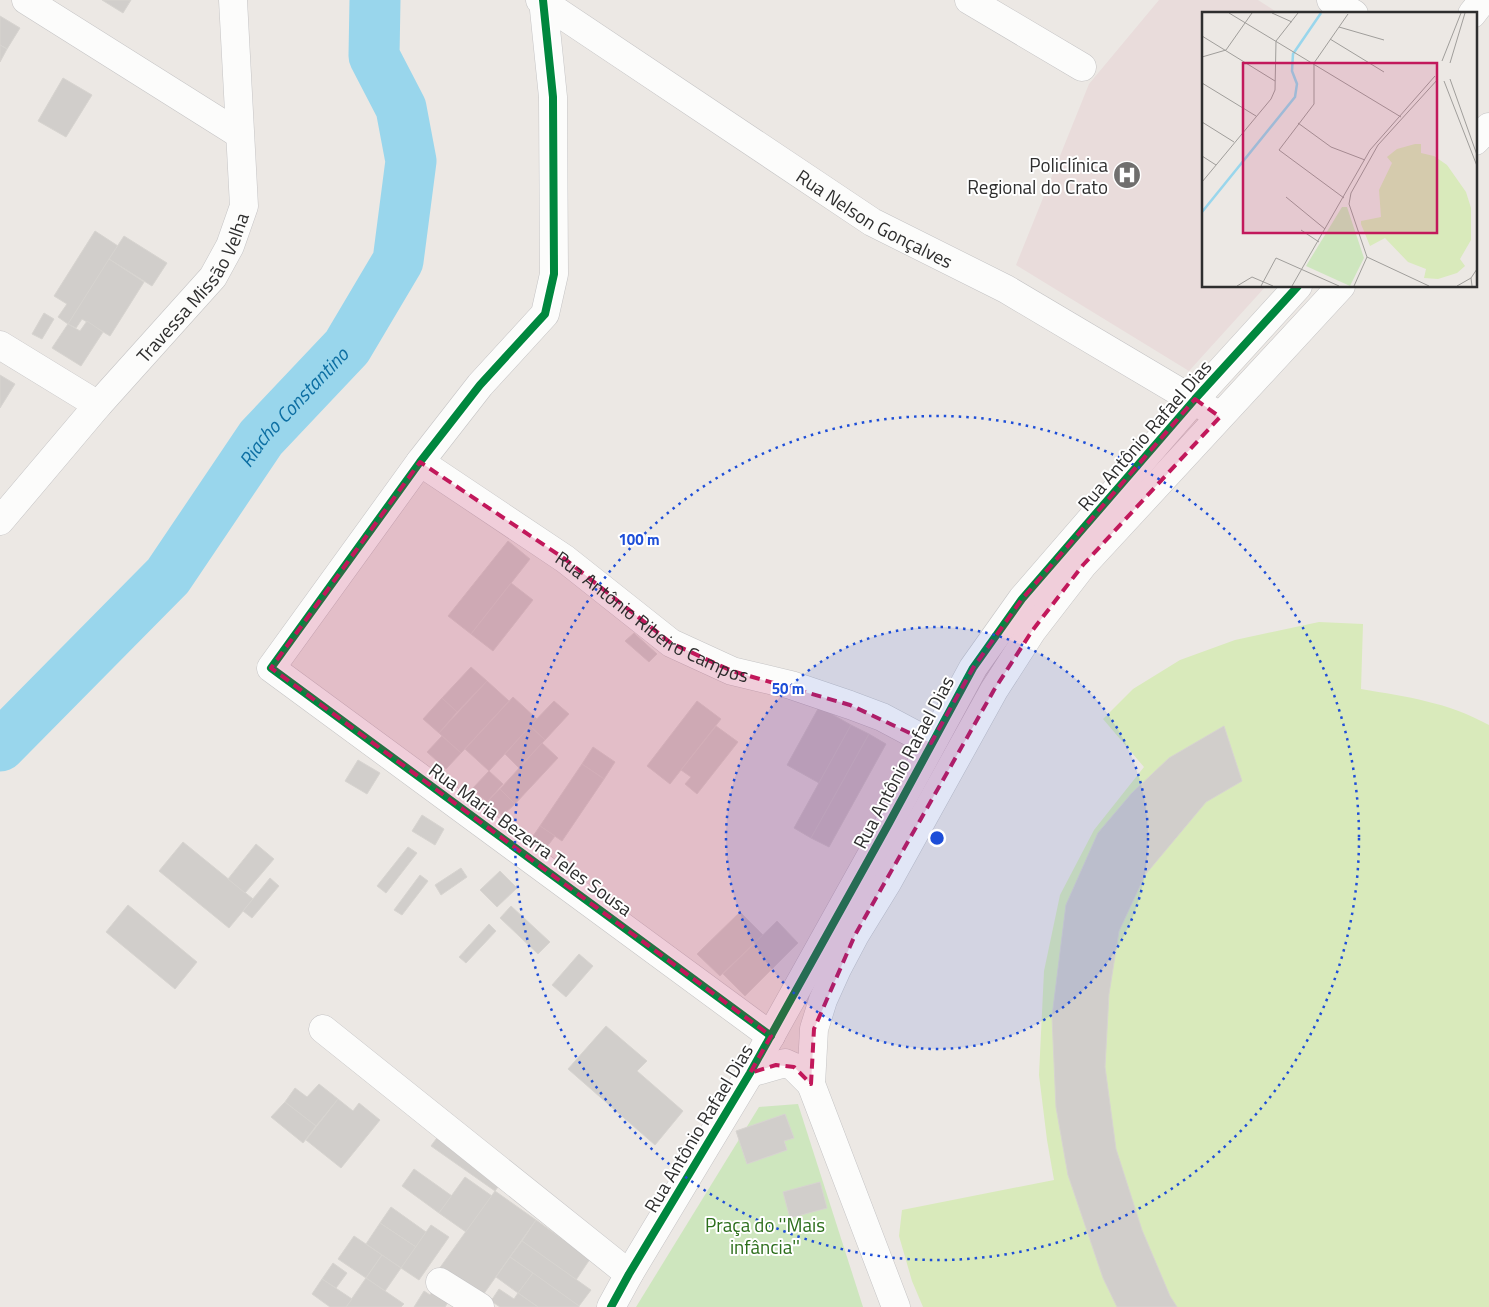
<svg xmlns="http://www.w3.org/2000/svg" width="1489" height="1307" font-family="'Titillium Web',sans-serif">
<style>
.medical{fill:#e9dcdb}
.green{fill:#cee6be}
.pitch{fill:#d9eabb}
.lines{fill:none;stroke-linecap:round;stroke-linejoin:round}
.river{stroke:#99d6ec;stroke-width:51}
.building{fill:#d1cecb;stroke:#d7d4d0}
.minor-casing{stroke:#c5c4c5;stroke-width:29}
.minor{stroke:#fcfcfb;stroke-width:28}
.cycleway-casing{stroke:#fff;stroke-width:11}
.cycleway{stroke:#00873e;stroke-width:8}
.marked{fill:#c2185b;fill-opacity:0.2;stroke:#c2185b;stroke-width:4;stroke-dasharray:10 6;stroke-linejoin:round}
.ring{fill:none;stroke:#1d4ed8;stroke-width:2.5;stroke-dasharray:2.5 5}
.labels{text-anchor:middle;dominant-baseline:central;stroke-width:4;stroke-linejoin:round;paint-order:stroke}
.poi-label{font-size:19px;fill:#2e2e2e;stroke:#fff;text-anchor:end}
.street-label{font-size:19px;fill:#2e2e2e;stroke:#fff}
.park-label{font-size:19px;fill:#2c6e1b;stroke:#fff}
.water-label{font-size:20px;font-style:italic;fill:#0d6fa3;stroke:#fff}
.inset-river{fill:none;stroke:#99d6ec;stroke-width:2.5}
.inset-road{fill:none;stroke:#a09e9b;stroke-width:1}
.view{fill:#c2185b;fill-opacity:0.15;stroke:#c2185b;stroke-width:2.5}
.inset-edge{fill:none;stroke:#2e2e2e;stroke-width:2.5}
.centre{fill:#1d4ed8;stroke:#fff;stroke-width:2.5}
.ring-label{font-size:15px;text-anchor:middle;font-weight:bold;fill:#1d4ed8;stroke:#fff;stroke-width:4;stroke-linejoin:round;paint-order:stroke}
</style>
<rect width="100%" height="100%" fill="#ece8e4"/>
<path class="medical" d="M1159 0H1258L1280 14H1203V286H1266L1189 371 1016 265 1089 84Z"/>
<path class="green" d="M798 1104 863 1307H636L759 1107Z"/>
<path class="pitch" d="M1319 622 1363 624 1361 689C1408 697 1447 702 1489 725V1307H923L912 1281 899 1236 902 1210 1054 1180 1047 1140 1039 1075 1044 971 1060 895 1094 830 1144 767 1103 719 1133 689 1180 660 1235 640Z"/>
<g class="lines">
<path class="river" id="s1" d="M0 746 168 576 261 438 347 347 398 261 411 161 401 108 374 56 375 0"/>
</g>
<g class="building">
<path d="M102 0H131L123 13Z"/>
<path d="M0 16 20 28 7 49 0 45Z"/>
<path d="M0 45 7 49 0 62Z"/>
<path d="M63 78 92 95 66 137 38 121Z"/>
<path d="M95 231 118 246 68 324 58 317 67 304 54 296Z"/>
<path d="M124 236 167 263 152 286 109 259Z"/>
<path d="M109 259 144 282 110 336 82 319 76 328 68 324Z"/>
<path d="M44 313 54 319 42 339 32 334Z"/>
<path d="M87 321 103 332 81 366 52 348 68 324 80 331Z"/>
<path d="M0 375 15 384 0 408Z"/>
<path d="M508 541 530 559 471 634 448 616Z"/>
<path d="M511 583 533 600 493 651 471 634Z"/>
<path d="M634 633 657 654 649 662 625 641Z"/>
<path d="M471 667 487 681 457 712 442 698Z"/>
<path d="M487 681 509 701 461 753 439 733Z"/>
<path d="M513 697 537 719 489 771 465 749Z"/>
<path d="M442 698 457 712 439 733 423 719Z"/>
<path d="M554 701 569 714 545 740 530 726Z"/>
<path d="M697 701 721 719 670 784 647 766Z"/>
<path d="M819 707 851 725 819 783 787 765Z"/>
<path d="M851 725 869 734 811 838 794 828Z"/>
<path d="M530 726 545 740 519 768 505 754Z"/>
<path d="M716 726 738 742 697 794 685 784 691 777 681 770Z"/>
<path d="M1224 726 1242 781 1206 802 1145 875 1119 931 1109 994 1105 1067 1116 1149 1142 1230 1170 1296 1177 1307H1117L1103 1278 1068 1175 1056 1107 1052 1017 1066 905 1098 833 1132 793 1169 758Z"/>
<path d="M869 734 886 744 829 847 811 838Z"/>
<path d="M442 736 461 753 446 769 427 752Z"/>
<path d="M542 743 558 758 515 804 500 789Z"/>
<path d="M593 747 615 762 604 779 582 764Z"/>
<path d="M358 760 380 773 367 794 345 781Z"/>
<path d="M582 764 604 779 562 841 540 826Z"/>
<path d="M489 771 503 784 487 802 472 789Z"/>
<path d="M500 789 515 804 502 816 487 802Z"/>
<path d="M422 815 444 829 435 845 412 831Z"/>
<path d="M540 826 555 836 546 848 531 839Z"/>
<path d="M183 842 253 899 229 928 159 871Z"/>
<path d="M256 844 274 859 245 893 228 879Z"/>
<path d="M408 847 417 853 386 893 377 886Z"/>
<path d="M461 868 467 877 441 895 435 885Z"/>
<path d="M500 871 517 888 497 907 480 890Z"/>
<path d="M420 875 428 881 402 915 394 910Z"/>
<path d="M270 878 279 886 252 918 243 911Z"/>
<path d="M128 905 197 962 175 989 106 932Z"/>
<path d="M511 906 550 942 538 954 500 918Z"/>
<path d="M740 912 763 935 720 976 697 954Z"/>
<path d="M777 921 798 943 745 996 723 974Z"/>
<path d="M489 924 496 931 466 963 459 957Z"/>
<path d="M579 954 593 966 566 997 552 985Z"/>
<path d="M606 1026 647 1061 637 1071 683 1111 655 1145 568 1069Z"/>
<path d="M319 1084 338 1099 316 1126 285 1102 295 1088 307 1097Z"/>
<path d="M338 1099 353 1111 359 1103 380 1120 341 1168 306 1140Z"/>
<path d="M285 1102 316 1126 303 1143 271 1117Z"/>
<path d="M785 1114 794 1138 784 1141 787 1150 747 1164 736 1131Z"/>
<path d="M442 1131 506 1176 495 1191 431 1146Z"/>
<path d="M414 1169 452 1196 439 1213 402 1186Z"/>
<path d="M465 1177 492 1196 466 1232 439 1213Z"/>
<path d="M820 1182 827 1208 790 1218 783 1192Z"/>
<path d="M495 1191 536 1220 483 1295 453 1274 451 1277 439 1269Z"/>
<path d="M391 1207 426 1232 416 1247 380 1223Z"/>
<path d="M536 1220 590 1259 576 1280 522 1241Z"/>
<path d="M380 1223 416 1247 401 1268 366 1244Z"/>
<path d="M431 1225 449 1237 419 1280 401 1268Z"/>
<path d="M354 1236 382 1255 366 1278 338 1259Z"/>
<path d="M522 1241 591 1290 579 1306 510 1257Z"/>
<path d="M382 1255 401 1268 385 1291 366 1278Z"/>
<path d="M510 1257 533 1273 518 1293 496 1277Z"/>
<path d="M333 1263 347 1273 336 1288 322 1279Z"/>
<path d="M533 1273 579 1306V1307H538L518 1293Z"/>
<path d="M366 1278 404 1304 401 1307H346Z"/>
<path d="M322 1279 352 1299 346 1307H330L312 1294Z"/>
<path d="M436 1286 452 1296 445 1307H414L424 1291 430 1295Z"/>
<path d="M499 1289 514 1299 518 1293 538 1307H500L491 1301Z"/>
</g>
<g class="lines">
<g class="minor-casing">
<g id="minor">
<path d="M26 0 239 134"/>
<path id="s2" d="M540 0 872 222 1006 289 1210 410"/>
<path d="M543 0 553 97 554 274 545 314 480 385 420 462 271 668 771 1036"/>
<path d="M969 0 1082 67"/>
<path d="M1331 0 1354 14"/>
<path d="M1472 14 1483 0"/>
<path d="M1475 141 1489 127"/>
<path d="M0 345 98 405"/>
<path id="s3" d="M420 462 565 559 671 643 732 671 791 685 850 705 882 717 931 743"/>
<path id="s4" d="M0 521 98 405 213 277 230 246 244 206 233 0"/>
<path d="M323 1029 629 1274"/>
<path d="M750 1073 785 1063 794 1067 811 1084"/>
<path d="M440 1282 480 1307"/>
<path d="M611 1307 629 1274 750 1073 888 825 973 668 1022 599 1195 399 1298 286"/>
<path d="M896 1307 811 1084 814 1029 823 1000 837 969 855 935 887 883 994 690 1032 631 1083 565 1341 286"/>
</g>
</g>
<use href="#minor" class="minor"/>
<g class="cycleway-casing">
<g id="cycleway">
<path d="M543 0 553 97 554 274 545 314 480 385 420 462 271 668 771 1036"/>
<path d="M611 1307 629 1274 750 1073 888 825 973 668 1022 599 1195 399 1298 286"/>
</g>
</g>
<use href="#cycleway" class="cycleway"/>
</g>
<path class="marked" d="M1195 399 1220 417 1083 565 1032 631 994 690 855 935 814 1029 811 1084 794 1067 776 1065 750 1073 771 1036 271 668 420 462 565 559 671 643 732 671 850 705 931 743 973 668 1022 599Z"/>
<circle cx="937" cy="838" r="211" fill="#1d4ed8" fill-opacity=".12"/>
<g class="ring">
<circle cx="937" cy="838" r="211"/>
<circle cx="937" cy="838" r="422"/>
</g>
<defs>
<g id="hospital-disc" transform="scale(1.4375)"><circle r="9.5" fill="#706f6e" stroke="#fff"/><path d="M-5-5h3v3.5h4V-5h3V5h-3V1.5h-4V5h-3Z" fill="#fff"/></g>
</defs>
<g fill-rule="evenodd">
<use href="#hospital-disc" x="1127" y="175"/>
</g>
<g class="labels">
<g class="poi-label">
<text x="1108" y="164">Policlínica<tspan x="1108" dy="22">Regional do Crato</tspan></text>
</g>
<g class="street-label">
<text stroke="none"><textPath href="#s2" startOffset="400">Rua Nelson Gonçalves</textPath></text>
<text stroke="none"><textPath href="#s4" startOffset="304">Travessa Missão Velha</textPath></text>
<text transform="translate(1144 435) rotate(-49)">Rua Antônio Rafael Dias</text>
<text stroke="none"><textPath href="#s3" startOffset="280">Rua Antônio Ribeiro Campos</textPath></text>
<text transform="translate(903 762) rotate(-62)">Rua Antônio Rafael Dias</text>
<text transform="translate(531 839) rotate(36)">Rua Maria Bezerra Teles Sousa</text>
<text transform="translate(698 1128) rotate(-59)">Rua Antônio Rafael Dias</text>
</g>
<g class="park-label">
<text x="765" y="1224">Praça do ''Mais<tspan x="765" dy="22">infância''</tspan></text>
</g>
<g class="water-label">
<text stroke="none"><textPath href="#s1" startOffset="450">Riacho Constantino</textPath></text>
</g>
</g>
<g transform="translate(1202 12)">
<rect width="275" height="275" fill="#ece8e4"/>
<path d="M140 195H145L162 246 148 274 104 254Z" fill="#cee6be"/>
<path d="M213 132H219V141L232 144 245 153 264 180 269 196V228L258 247 263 254 255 261 236 267 222 266 224 257 206 250 183 226 168 234 159 212V209L179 205 177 178 190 151 185 145 195 137Z" fill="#d9eabb"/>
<path class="inset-river" d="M0 200 93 85 95 72 90 59 91 42 119 1"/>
<path class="inset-road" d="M27 1 199 105M70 1 90 10M137 15 182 28M0 24 73 69M128 27 182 60M0 45 24 38 50 1M240 49 259 1M248 51 263 1M248 67 275 143M242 69 275 154M0 71 54 104M0 110 32 130M96 111 129 135 163 148M0 144 14 153M0 170 69 87 73 78 74 29 96 1M84 185 123 217M142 186 77 138 112 92V51L146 2M99 218 117 230M165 245 147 192 149 181 176 133 236 67M165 245 227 274M35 274 50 265 71 274M59 274 74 246 137 274M90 274 168 138 233 64M152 274 165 245M255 274 269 266M270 274 269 266 275 257"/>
<path class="view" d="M41 51H235V221H41Z"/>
<rect width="275" height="275" class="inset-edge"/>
</g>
<circle cx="937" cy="838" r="8" class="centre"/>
<g class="ring-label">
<text x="639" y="545">100 m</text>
<text x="788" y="694">50 m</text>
</g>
</svg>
